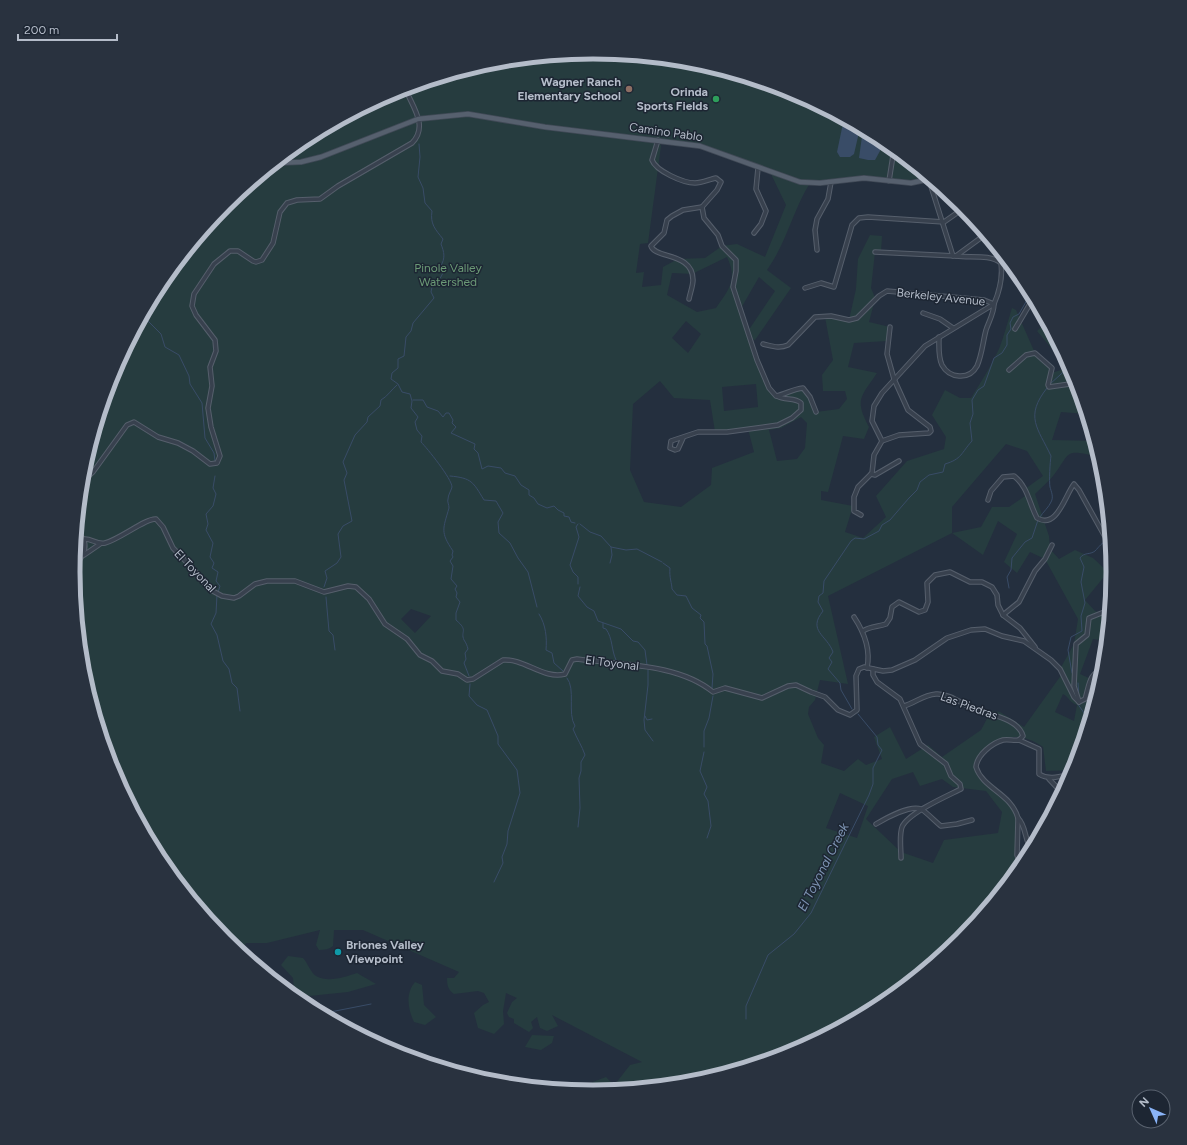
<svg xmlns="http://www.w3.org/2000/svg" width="1187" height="1145" font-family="Figtree,sans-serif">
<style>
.green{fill:#263c3f;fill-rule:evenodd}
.water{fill:#394c67}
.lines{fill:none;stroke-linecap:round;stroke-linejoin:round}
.stream{stroke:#394c67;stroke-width:1}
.minor-casing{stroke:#565f6c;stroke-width:5.5}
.major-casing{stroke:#414a57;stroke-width:6}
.minor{stroke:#38414e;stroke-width:3.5}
.major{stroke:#56606e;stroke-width:4.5}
.education-dot{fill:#8d6e63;stroke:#1d2633;stroke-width:1.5}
.leisure-dot{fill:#2e9e5b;stroke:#1d2633;stroke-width:1.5}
.culture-dot{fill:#0f9aa8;stroke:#1d2633;stroke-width:1.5}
.labels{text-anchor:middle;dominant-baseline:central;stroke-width:3;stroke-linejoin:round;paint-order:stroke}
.poi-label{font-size:12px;font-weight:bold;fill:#b4bcc9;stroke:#1d2633;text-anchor:end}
.street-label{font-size:12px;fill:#b4bcc9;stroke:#1d2633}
.park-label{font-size:12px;fill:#6b9a76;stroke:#1d2633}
.water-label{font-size:13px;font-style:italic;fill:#7c92b1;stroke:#1d2633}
.rim{fill:none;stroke:#b4bcc9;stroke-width:5}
</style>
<rect width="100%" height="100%" fill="#242f3e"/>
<g class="green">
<path d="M594 52 695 62 793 92 883 140 928 177 910 180 889 181 873 179 810 183C792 212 787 242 767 270L791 288 755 340 751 339 769 388 776 396 803 388 810 397 816 412 839 409 847 399 845 391H823L822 375 833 360 825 317 849 320 856 289 858 259 870 235 882 236 881 252H875L871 288 876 300 874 303 869 322 890 327 887 341 854 343 848 367 877 373C861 397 854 399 869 427L864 439 843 436 828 492 821 491V500L853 506 845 532 863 538 886 517 876 496 907 461 944 449 946 437 932 415 945 390 960 398H971C981 382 991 366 999 349 1004 336 1008 321 1012 308L1016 310 1035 353 1052 368 1051 373 1068 368 1037 331 1047 322 1074 374 1087 414 1061 412 1052 440 1095 441 1104 471 1108 510 1096 476 1094 456C1063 448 1070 455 1053 476 1048 482 1041 488 1035 494L1049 536 1050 549 1059 559 1075 550 1093 558 1108 572 1085 600 1095 611 1110 617 1107 641 1093 639 1080 674 1091 679 1100 687 1075 770 1046 771 1043 747C1015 728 996 738 976 763L980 774 1016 811 1017 855 1021 868 961 941 882 1005 792 1053 715 1077 707 1071 701 1077 687 1078 662 1086H652L593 1093 569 1091 606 1077 612 1083H616L630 1065 642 1062 552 1015 558 1026 547 1031 540 1028 537 1017 531 1022 533 1028 529 1032 514 1023V1019L509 1017 507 1013 512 1002 517 998 506 993 503 1011 504 1024 494 1034 478 1028 474 1013 483 1005 489 1002 484 993 478 991 454 994C448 990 447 985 447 978H454L459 972 363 930H334L333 946C329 949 325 950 319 950L316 945 320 930 267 943H246L243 948 238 951 225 940 161 861 113 771 83 674 73 572 83 471 113 373 161 283 226 204 305 140 395 92 492 62ZM658 140 715 150 770 172 786 205 765 257 737 244 722 246 705 258 678 259 663 267 661 285 642 287 644 272 636 273 640 244 648 243 661 146ZM727 257C738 280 729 289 716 308L697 312 667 295 672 273 692 274ZM759 277 775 291 748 331 740 310ZM686 321 701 334 688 353 672 338ZM660 381 674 398 710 400 715 432 748 429 754 452 712 468 711 485 681 507 644 502 630 470 633 404ZM756 384 758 407 724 411 722 387ZM801 417 807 423 805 448 797 459 777 461 769 430 781 428ZM1006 444 1027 451 1043 476 1025 489 1028 494 1009 507H992L981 527 952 533V507ZM998 521 1017 534 1004 562 1017 573 1030 552 1045 559 1078 619 1074 644 1060 669 1062 674 1024 727 1000 712 991 711 981 730 942 757 928 745 906 759 890 727 874 737 882 759 866 765 858 759 844 771 821 763 824 745 818 738 808 714 809 707 815 700 820 680 848 684 828 596 952 533 983 555ZM411 609 431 616 415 633 401 619ZM1063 694C1069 697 1070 703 1077 705L1074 721 1055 712ZM913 772 920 786 942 779 953 787 986 791 1002 812 998 833 944 840 933 863 901 852 866 819 892 779ZM840 793 868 806 857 838 826 828Z"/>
<path d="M288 956 303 958C307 962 311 973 316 976 328 983 345 977 357 973L376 984 348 992 309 996 294 989 293 978 281 965Z"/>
<path d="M415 982 422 985 424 1005 436 1017 425 1025 414 1022C408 1009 405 994 415 982Z"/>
<path d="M532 1035 554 1036 552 1043 541 1050 525 1047Z"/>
</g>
<g class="water">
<path d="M846 120 860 128 854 154 850 157H840L837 152 842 128Z"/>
<path d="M863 129 881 139 880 151 875 160H868L859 158Z"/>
</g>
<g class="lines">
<g class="stream">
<path d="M419 144 420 157 418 177 423 188 425 203 432 211C430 224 435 229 443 239L441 244C444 252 446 258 440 267L443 273 437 284 432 287 431 292 434 298 413 323 411 331 406 337 404 356 398 359V368L392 373 391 379 398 384 402 392 410 394 412 401 411 408 418 417 415 422 417 430 422 436 421 442C427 448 452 479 452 487 451 491 448 495 448 499 447 502 449 504 449 508 443 529 440 532 453 551L452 555 453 557 450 561 453 566 451 579 457 586 455 589 457 593 456 597 460 602 456 613V620C469 631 460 631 464 640 466 643 467 645 468 649L465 653 466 659 464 663 469 676"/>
<path d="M143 316 161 334 165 347 179 355 189 376 190 384 202 403 205 438 214 453 215 461"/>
<path d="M1046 320 1047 323"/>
<path d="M1050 328 1053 333"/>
<path d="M1056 340 1058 347 1062 351"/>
<path d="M1050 384 1070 366"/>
<path d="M413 400H423L427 407 438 411 443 417 446 413H449L453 420 452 423 456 427 451 433 475 444 474 449 478 453 482 469 488 466 501 468 505 473 515 476 521 485 529 490V495L534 498 538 504 547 508 554 506 558 510 564 513V516L569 517 571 522 575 523"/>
<path d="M215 476 213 488 216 494 213 506 206 514 208 524 206 530 213 543 210 557 214 563 212 568 218 572 216 581 220 586 218 592"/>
<path d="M450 476C472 478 473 482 484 500L496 501 503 513 498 522 499 533 510 543 518 558 528 572 537 607"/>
<path d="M1040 517C1043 512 1049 507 1051 502 1054 497 1051 491 1050 487 1049 481 1050 462 1051 456 1038 428 1024 417 1047 388"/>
<path d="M578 524 576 527 579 537 570 565 573 572 578 577V584"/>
<path d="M580 524 590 532 601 536 611 547 626 550 637 549 662 562"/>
<path d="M610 563 612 555 611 547"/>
<path d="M663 563 670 568C669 577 672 584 672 589L677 595 686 596 692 608 701 615 700 618 704 622 705 644 707 646 713 674 712 688"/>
<path d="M324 587 327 578 325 571 337 563 341 557 338 534 343 526 352 521 344 480 347 473 343 462 355 435 367 422 368 417 380 406 381 400C388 396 391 390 397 385"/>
<path d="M580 587 578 596 587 607 594 611 598 621 621 629 633 641 638 642 645 650 647 665"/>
<path d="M1009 588 1007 577 1011 570 1012 558 1025 542 1032 538 1038 520"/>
<path d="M217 595 216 613 211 624 217 635 223 661 229 669 232 683 237 688 240 711"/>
<path d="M326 597 329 631 333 635 335 650"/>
<path d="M539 614C546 625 547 638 546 650L552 653 554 663 563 671"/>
<path d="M603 623V628L606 629C613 639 611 649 616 660"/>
<path d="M648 670V685L644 720 645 730 653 741"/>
<path d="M1072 673 1068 650 1071 637 1082 631 1081 616 1085 603 1081 582 1084 567 1080 558C1084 552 1090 555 1095 551 1099 547 1102 542 1107 541"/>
<path d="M567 678C576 689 567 713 575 726L573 729C577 739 582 746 585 755L581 762V771L579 778 580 808 578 827"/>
<path d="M1078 683 1079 698"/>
<path d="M470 684 469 696 477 705 487 710 498 736V744L517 770 520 793 508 831 507 844 502 857 503 863 494 882"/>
<path d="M1077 703 1087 717 1085 725 1088 728"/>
<path d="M852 709 841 690 840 683 828 669 832 662 829 658 833 652C827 635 807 631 823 611L818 602 819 596 823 593 824 581 851 541 855 538 864 539 879 531 882 525 890 520 909 498 917 490 920 482 929 475 943 472 945 464C962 459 961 453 972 441L970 423 973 414 972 400 978 390 984 386 994 358 1002 353 1007 345V335L1011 329 1010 323 1013 317 1019 314 1031 293"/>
<path d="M645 716 647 720 652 719"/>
<path d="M704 747V731L709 718 713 696"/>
<path d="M704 752 700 771 707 787 704 794 708 801 711 826 707 838"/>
<path d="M1080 753 1076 746 1080 736H1085"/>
<path d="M320 1014 371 1004"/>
<path d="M746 1019V1006L768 955 794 934 811 913 869 795 873 784V768L882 750 878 745 877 737 858 714"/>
</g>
<g class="minor-casing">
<g id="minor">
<path d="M658 140 652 160C656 171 683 183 695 183 702 183 710 179 716 178L721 182 717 190 702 207 704 218 718 235 722 246 736 260V271L733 287 757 360 769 388 776 396C786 394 793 389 803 388L810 397 816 412"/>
<path d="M929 180 953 256"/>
<path d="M889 181 894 149"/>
<path d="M754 233 761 224 766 211 756 189 758 168"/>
<path d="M817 250 815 230 817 219 828 199 831 182"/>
<path d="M875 252 956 256 986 234"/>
<path d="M805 288 821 283 834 287 852 225 859 218 868 217 944 222 964 208"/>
<path d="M689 299C690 293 693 286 693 280 693 252 655 259 651 246L664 233 667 220 672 216 683 210 702 207"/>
<path d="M923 313 940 319 953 328"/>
<path d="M1015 329 1034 297"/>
<path d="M763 344C772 346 779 349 788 345L815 317 831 316 849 320 857 318 879 296 887 291 984 300 994 304C994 313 989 321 986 330 983 341 982 355 977 366 969 381 949 378 942 365 938 357 939 345 939 337"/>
<path d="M1009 370 1026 355 1035 353 1052 368 1048 385 1049 387 1070 384 1078 385"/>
<path d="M683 438 678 449 675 450 670 448 671 441 698 432H727L778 425 792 418 801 410V403C794 397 785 401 777 396"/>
<path d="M882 441 872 421 874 406 882 393 925 346 994 304C1000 290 1003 278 1001 263 990 254 970 258 956 256"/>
<path d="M871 474 875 475 899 461"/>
<path d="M82 482 93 472 127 425 134 422 158 437 178 443 193 451 210 464 217 463 220 456 211 427 208 408 212 386 210 367 216 351 215 340 196 315 192 306 194 294 214 264 230 251H238L253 261 256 262 262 260 273 243 280 212 287 203 297 200 320 199 338 186 412 143C429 126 412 106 405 88"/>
<path d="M988 500 991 491 1003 477 1014 476C1028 487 1029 503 1037 518 1057 530 1065 495 1074 484L1079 490 1104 535 1107 538H1111"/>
<path d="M861 515 854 511V497L858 487 872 473 874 455 882 441 899 435 929 433 931 431 930 427 908 410 894 379 887 354 890 327"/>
<path d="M84 539C91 538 97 545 105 543 120 539 146 518 156 519L163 527 173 548 195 571 209 589 222 596 234 598 239 596 255 584 267 581H295L324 592 348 586 356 587 369 599 385 624 407 639 420 655 432 661 442 671 458 674 467 680 473 679 503 660C524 658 544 680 565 674L572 660 577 659C619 665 678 663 713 692L725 688 762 698 788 686 796 685 811 692 825 697 838 710 850 715 857 710 856 676 859 669 864 667 883 671 892 670 915 660 947 638 971 630 985 629 1002 636 1024 641 1051 660 1060 669 1074 697 1079 702"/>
<path d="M84 555 100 544"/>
<path d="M74 566C84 557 91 542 77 533"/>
<path d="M1003 615 1019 602 1035 571 1045 559 1052 545"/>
<path d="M854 617C864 632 871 649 867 668"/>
<path d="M863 631C871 626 878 627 886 624L890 618 892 607 899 602 919 612 925 610 928 602 927 583 935 575 950 572 970 582H982L992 587 997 595 998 605 1003 615 1020 628 1035 647"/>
<path d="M873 669V675L877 682 900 699 920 744 946 764 951 776 960 784 961 789C947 796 908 813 902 827 899 836 901 849 901 858"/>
<path d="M1079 701 1074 686 1076 644 1087 635 1089 618 1104 612 1112 595"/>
<path d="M1079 702 1085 699C1089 687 1089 671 1104 670"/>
<path d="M904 706C915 703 923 695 936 694 950 693 963 705 976 710 990 715 1018 718 1023 736L1019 740"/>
<path d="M1019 740C1014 741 1009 739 1003 740 992 743 977 755 976 767 983 789 1011 793 1018 818L1017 855 1021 868"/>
<path d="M1019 740 1039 749V774C1050 781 1061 776 1074 773"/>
<path d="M1049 779 1063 794"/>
<path d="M1018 818C1027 827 1024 841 1032 850"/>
<path d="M876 824C886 818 910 805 921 809 924 810 937 823 941 826L957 824 972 820"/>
</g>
</g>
<g class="major-casing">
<path id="major" d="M276 163 301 162 321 157 418 119 468 114 545 127 700 146 800 182 820 183 864 178 911 183 930 179"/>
</g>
<use href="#minor" class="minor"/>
<use href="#major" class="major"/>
</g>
<circle class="education-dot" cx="629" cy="89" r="4"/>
<circle class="leisure-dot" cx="716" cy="99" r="4"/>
<circle class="culture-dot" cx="338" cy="952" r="4"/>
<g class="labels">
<g class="poi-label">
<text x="621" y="82">Wagner Ranch<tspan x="621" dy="14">Elementary School</tspan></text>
<text x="708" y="92">Orinda<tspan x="708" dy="14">Sports Fields</tspan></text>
<text x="346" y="945" text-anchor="start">Briones Valley<tspan x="346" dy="14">Viewpoint</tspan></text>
</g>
<g class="street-label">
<text transform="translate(666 132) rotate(8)">Camino Pablo</text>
<text transform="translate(941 297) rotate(6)">Berkeley Avenue</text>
<text transform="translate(195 571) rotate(46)">El Toyonal</text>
<text transform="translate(612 663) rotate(7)">El Toyonal</text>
<text transform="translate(969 706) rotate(20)">Las Piedras</text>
</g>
<g class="park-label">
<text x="448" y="268">Pinole Valley<tspan x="448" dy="14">Watershed</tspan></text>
</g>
<g class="water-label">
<text transform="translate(823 867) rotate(-63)">El Toyonal Creek</text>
</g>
</g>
<path d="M0 0H1187V1145H0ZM80 572a513 513 0 1 1 1026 0a513 513 0 1 1-1026 0Z" fill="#29323f" fill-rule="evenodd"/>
<path class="rim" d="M80 572a513 513 0 1 1 1026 0a513 513 0 1 1-1026 0Z"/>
<g transform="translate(1151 1109) rotate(315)"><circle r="19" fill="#1d2633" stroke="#59626f"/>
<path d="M0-3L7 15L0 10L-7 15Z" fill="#8ab4f8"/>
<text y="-6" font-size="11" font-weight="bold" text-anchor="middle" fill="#b4bcc9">N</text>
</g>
<path d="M18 34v6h99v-6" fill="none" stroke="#b4bcc9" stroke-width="2"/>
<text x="24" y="34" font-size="12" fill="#b4bcc9" stroke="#1d2633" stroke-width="3" paint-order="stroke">200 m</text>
</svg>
